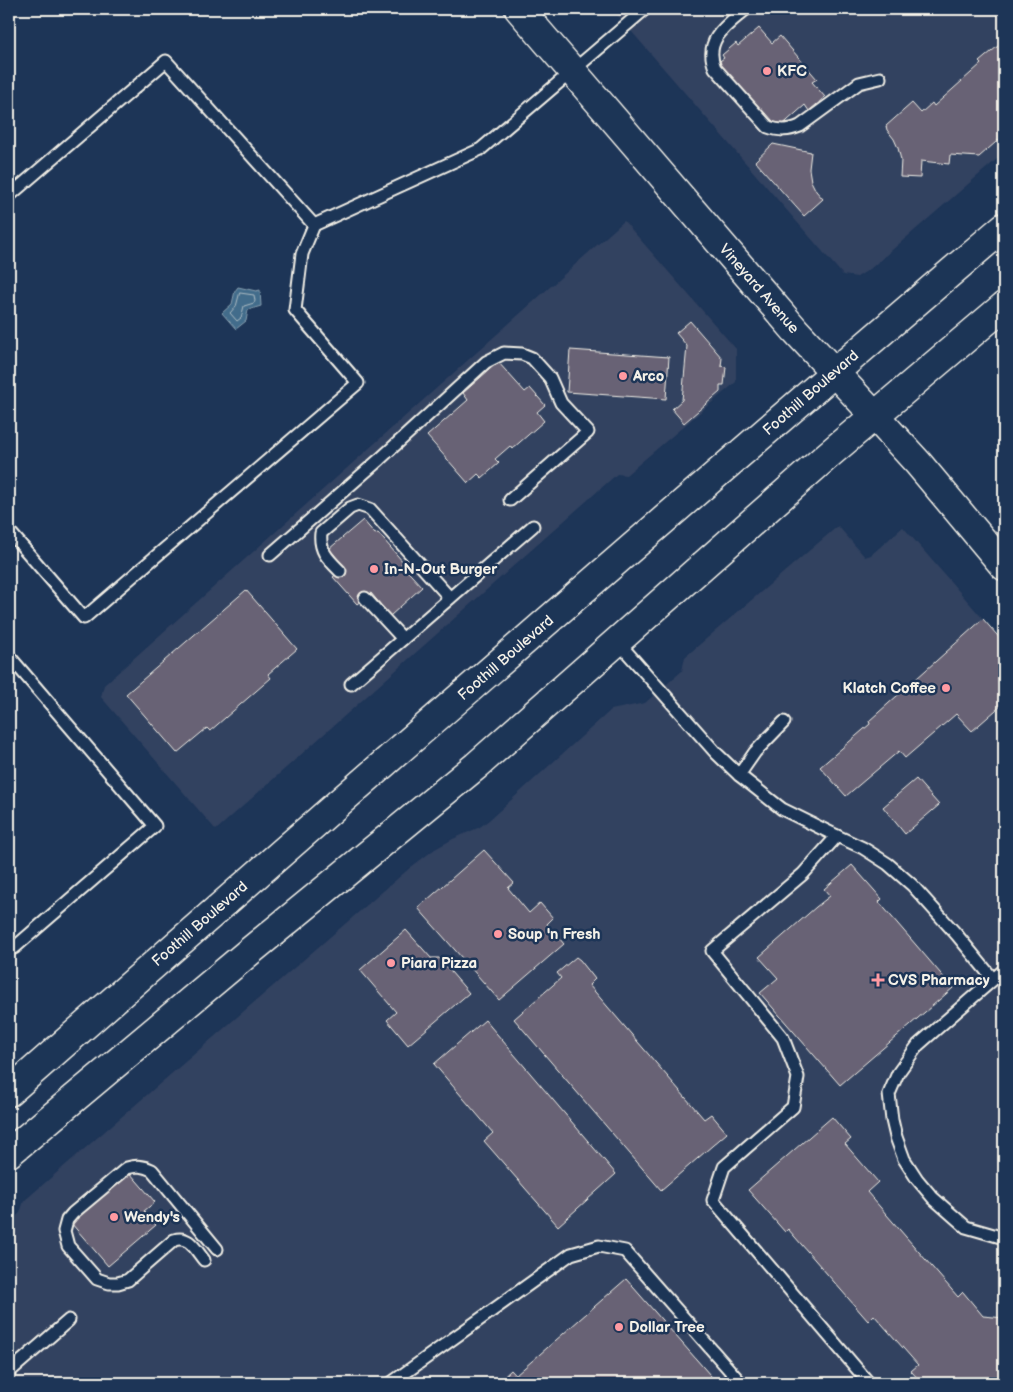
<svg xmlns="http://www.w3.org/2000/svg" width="1013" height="1392" font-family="'Balsamiq Sans',sans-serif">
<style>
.built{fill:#334260}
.water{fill:#436c8b;stroke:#8aa1b0}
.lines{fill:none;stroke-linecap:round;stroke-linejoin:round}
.shore{stroke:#adbcc3;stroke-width:1}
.building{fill:#676275;stroke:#f4f1e8}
.lane-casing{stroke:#f4f1e8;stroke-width:15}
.secondary-casing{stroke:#f4f1e8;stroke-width:31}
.primary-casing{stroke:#f4f1e8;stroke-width:31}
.lane{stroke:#1d3557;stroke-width:11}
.secondary{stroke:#1d3557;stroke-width:28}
.primary{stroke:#1d3557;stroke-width:28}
.poi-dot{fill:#ff9aa2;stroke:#1d3557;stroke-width:2}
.labels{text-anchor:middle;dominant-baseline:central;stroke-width:5;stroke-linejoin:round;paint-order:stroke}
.poi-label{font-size:15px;font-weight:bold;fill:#f4f1e8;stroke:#1d3557;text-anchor:start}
.street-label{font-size:15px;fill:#f4f1e8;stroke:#1d3557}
</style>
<rect width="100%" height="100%" fill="#1d3557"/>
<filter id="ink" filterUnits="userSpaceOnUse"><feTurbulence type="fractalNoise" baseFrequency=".02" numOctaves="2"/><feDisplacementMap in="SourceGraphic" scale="10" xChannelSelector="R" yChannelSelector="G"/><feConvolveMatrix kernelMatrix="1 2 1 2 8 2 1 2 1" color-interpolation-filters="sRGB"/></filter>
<g filter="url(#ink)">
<g class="built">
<path d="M612 9H1004V153L870 269 857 277 843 275Z"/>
<path d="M624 221 736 349V382L626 475 617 474 216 830 101 697 104 685Z"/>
<path d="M838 526 865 557 871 555 903 527 1004 643V1383H9V1223L20 1213 24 1201 411 867 435 849 453 839 480 827 489 820 611 710 645 703 682 671 685 657Z"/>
</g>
<path class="water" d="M238 287 256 291 260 290 261 306 248 310 246 321 236 329 222 313 232 304 235 291Z"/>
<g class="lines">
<path class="shore" d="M240 293 254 295 255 301 254 303 244 306 241 318 237 321 230 313 236 306Z"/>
</g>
<g class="building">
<path d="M759 28 772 43 780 36 817 79 812 82 825 97 809 111 805 105 779 128 766 113 763 116 717 63 724 58 722 55 736 43 738 46Z"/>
<path d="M1004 41V135L979 157 950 155 949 164 921 161 920 178 900 177 901 160 898 148 894 139 887 130 886 126 912 103 921 113 932 103 934 106 981 64 979 62Z"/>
<path d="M773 144 811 152 809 169 811 181 816 191 823 199 804 216 755 161Z"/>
<path d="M690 321 722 358 721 366 726 367 724 385H720V392L684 423 672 409 682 400 687 346 676 333Z"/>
<path d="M570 350 669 357 666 399 567 392Z"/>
<path d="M498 362 525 392 530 388 545 405 537 412 544 421 512 449 510 446 495 459 499 463 482 478 478 474 468 483 427 436 468 400 463 393Z"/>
<path d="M363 520 375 534 378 533 403 562 401 564 422 587 390 616 371 593 357 604 333 577 345 567 329 549Z"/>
<path d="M246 590 297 649 268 674 271 678 210 731 207 728 177 753 126 694Z"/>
<path d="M983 619 1004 643V703L972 731 956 714 905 758 899 751 846 796 820 767 870 724 869 721Z"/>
<path d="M916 779 939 805 905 834 883 807Z"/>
<path d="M484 850 514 883 508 888 529 913 540 903 553 918 547 924 564 944 499 1000 418 908Z"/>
<path d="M852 865 882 899 879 902 953 988 840 1085 760 993 778 978 759 957 816 907 830 896 824 889Z"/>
<path d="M406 930 431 958H439L469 993 408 1045 387 1020 396 1012 360 970Z"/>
<path d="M576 957 580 960 595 979 589 985 704 1119 711 1114 727 1133 661 1190 514 1019 561 978 557 973Z"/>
<path d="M485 1020 616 1174 558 1226 484 1141 493 1133 434 1064Z"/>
<path d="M832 1117 851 1139 845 1144 878 1182 867 1192 958 1297 963 1292 983 1316 1004 1318V1383H922L911 1371 918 1365 874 1315 868 1321 788 1229 785 1232 748 1190Z"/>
<path d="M130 1173 155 1202 144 1211 156 1225 108 1266 71 1223Z"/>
<path d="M626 1279 717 1383H523L516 1375Z"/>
<path d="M511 1370 523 1383H497Z"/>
</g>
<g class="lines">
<g class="lane-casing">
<g id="lane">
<path d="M746 9C727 25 703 40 715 68L768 127C780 131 788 131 800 126L859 83 880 78"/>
<path d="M9 196 166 61 314 225 302 254 295 310 358 383 84 618 9 531"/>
<path d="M314 225 481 149 645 9"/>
<path d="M270 555 380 459 486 362 504 353 522 354 532 358 550 378 561 403 588 432 510 500"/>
<path d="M340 571C328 559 319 551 321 533L350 508 358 505 370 509 450 598"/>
<path d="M365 598 403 639"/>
<path d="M617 641 716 753 739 775 782 809 837 836"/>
<path d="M9 656 155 826 14 948H9"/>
<path d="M351 684 533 526"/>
<path d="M739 775 755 752 784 722"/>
<path d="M1004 970 918 1045 898 1073 889 1094 892 1120 896 1137 904 1159 917 1179 933 1198 966 1227 1004 1238"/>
<path d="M204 1260C195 1249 189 1235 174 1240L128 1280 118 1283H109L97 1279 68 1246 64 1231 67 1220 73 1213 127 1168C137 1165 143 1166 152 1170L217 1249"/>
<path d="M9 1372 69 1320"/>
<path d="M391 1383 571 1254 599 1246 625 1251 741 1383"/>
<path d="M869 1383 713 1200 724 1167 793 1107 798 1077 783 1038 712 951 803 874 837 836 863 848 888 864 912 885 957 935 993 979"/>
</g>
</g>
<g class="secondary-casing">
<path id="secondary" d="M875 416 918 463 1004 566"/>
</g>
<g class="primary-casing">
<g id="primary">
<path d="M519 9 795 330 875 416"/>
<path d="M9 1092C339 802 670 512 1004 227"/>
<path d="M9 1153 249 952 476 766 827 456 1004 306"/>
</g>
</g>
<use href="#lane" class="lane"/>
<use href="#secondary" class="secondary"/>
<use href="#primary" class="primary"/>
</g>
</g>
<g class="poi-dot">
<circle cx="767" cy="71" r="5"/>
<circle cx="623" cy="376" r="5"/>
<circle cx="374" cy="569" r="5"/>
<circle cx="946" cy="688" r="5"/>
<circle cx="498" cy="934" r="5"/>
<circle cx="391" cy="963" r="5"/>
<path d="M875.5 972.5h5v5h5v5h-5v5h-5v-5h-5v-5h5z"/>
<circle cx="114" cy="1217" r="5"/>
<circle cx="619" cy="1327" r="5"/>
</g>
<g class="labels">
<g class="poi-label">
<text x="777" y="71">KFC</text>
<text x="633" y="376">Arco</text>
<text x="384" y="569">In-N-Out Burger</text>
<text x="936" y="688" text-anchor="end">Klatch Coffee</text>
<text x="508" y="934">Soup 'n Fresh</text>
<text x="401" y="963">Piara Pizza</text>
<text x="888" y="980">CVS Pharmacy</text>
<text x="124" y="1217">Wendy's</text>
<text x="629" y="1327">Dollar Tree</text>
</g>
<g class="street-label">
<text transform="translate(759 289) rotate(49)">Vineyard Avenue</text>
<text transform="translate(811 393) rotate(-41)">Foothill Boulevard</text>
<text transform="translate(506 658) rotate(-41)">Foothill Boulevard</text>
<text transform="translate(200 924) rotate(-41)">Foothill Boulevard</text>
</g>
</g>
<rect width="1013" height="1392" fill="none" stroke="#1d3557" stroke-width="30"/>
<rect x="15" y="15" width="983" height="1362" fill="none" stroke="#f4f1e8" stroke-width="2" filter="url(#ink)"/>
</svg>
